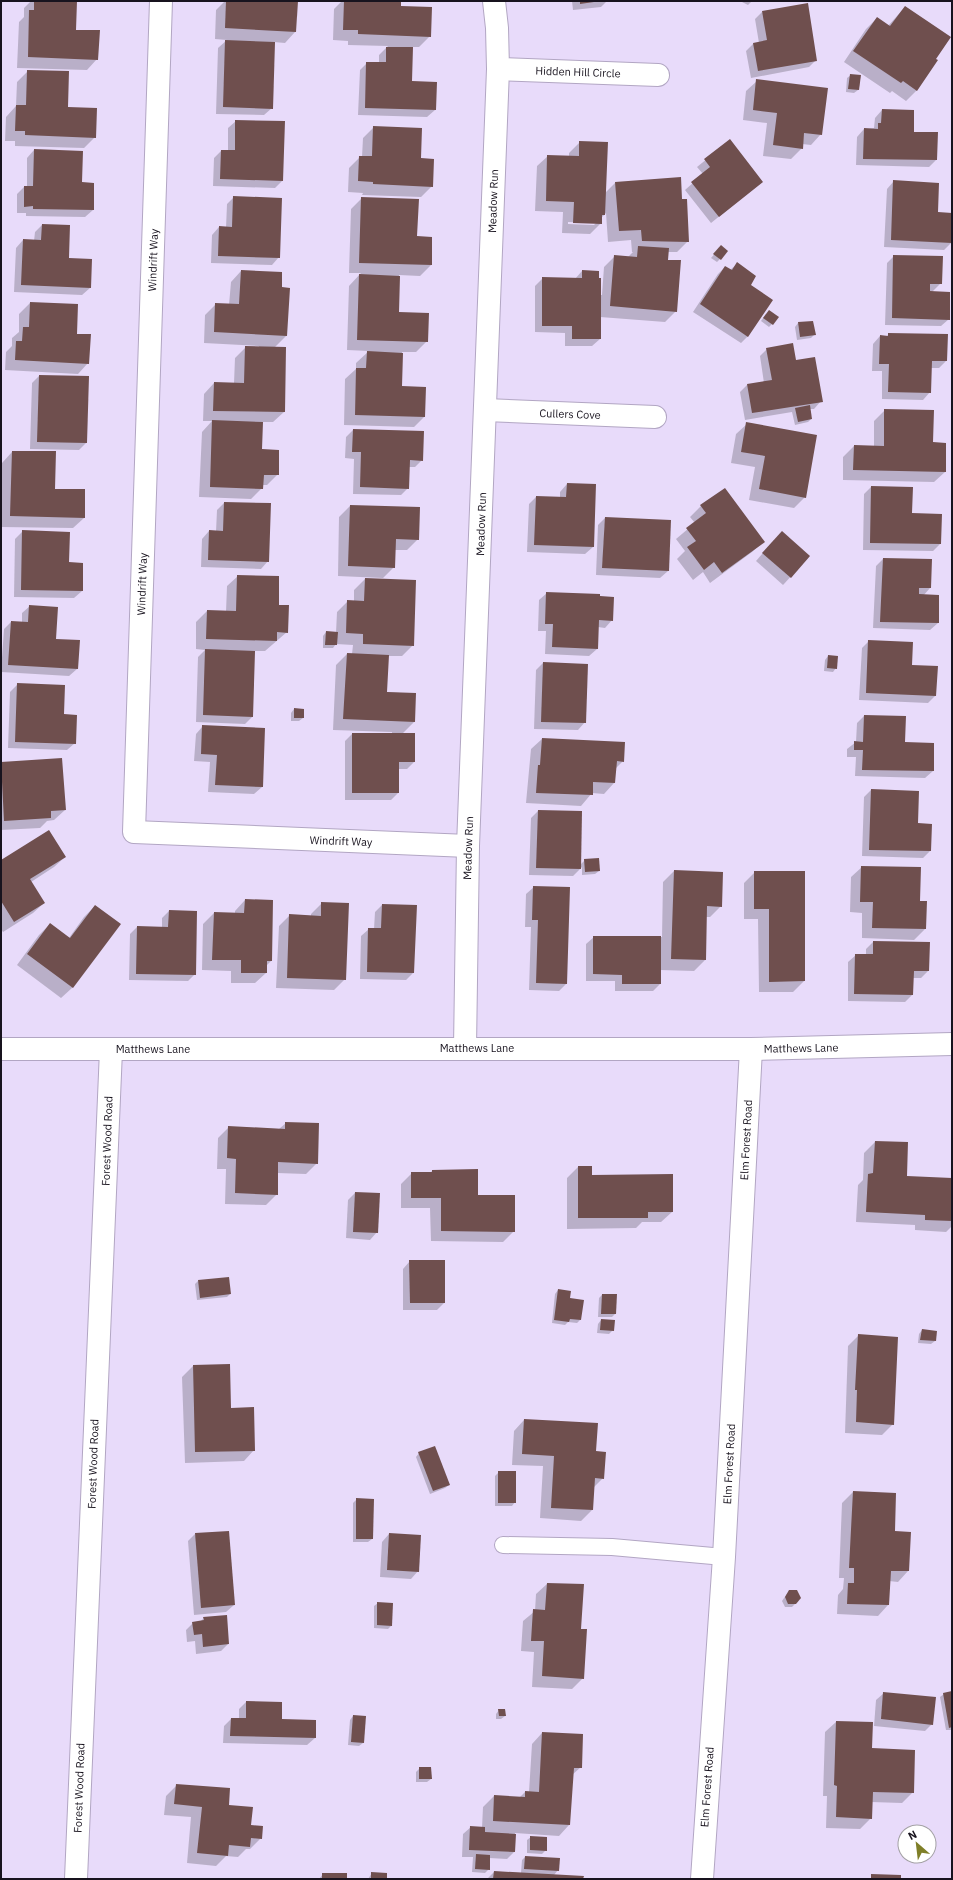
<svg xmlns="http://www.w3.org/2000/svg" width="953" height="1880" font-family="'IBM Plex Sans',sans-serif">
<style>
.shadow{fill:#0003;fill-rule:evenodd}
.building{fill:#6f4f4e}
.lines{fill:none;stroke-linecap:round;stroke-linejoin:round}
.service-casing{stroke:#b2a6c3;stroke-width:18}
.minor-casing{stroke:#b2a6c3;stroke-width:24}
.tertiary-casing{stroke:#b2a6c3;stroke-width:24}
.service{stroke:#fff;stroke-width:16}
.minor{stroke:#fff;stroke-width:22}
.tertiary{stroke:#fff;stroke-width:22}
.labels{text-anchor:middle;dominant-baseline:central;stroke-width:4;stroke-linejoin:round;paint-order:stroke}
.street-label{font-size:11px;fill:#18131e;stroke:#fff}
</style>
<rect width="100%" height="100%" fill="#e8dbfa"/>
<g class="shadow">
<path d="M31 1H76L75 31 97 59 87 70 17 68 19 22 24 17V8Z"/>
<path d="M225 1H297L295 32 285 43 274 42 272 108 264 115 216 114 218 48 227 40 215 39 216 10Z"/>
<path d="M342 1H400V7L430 36 419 47H412L411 82 435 110 427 117 358 115 360 70 367 63H379V55L388 46 348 45V41L333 40 334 9Z"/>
<path d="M572 1H607L601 7 573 10Z"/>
<path d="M740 1H752L748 5Z"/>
<path d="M905 7 935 59 917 90 906 101 892 91 890 93 844 62 866 29 877 18 888 26Z"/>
<path d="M762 12 816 60 809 67 751 78 746 51 753 44 759 43 755 19Z"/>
<path d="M28 71 95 137 84 148 15 146V141H5L6 117 16 106 17 82Z"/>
<path d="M851 75 858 90 854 93 846 92 847 78Z"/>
<path d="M757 81 821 134 811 145 802 144V148L791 159 763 156 767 123 743 120 746 91Z"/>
<path d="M882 110 913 132 936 160 929 167 856 165 857 137 864 129 874 128 875 118Z"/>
<path d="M236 121 282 181 275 188 213 186 214 158 221 151H228V128Z"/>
<path d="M374 127 419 159 432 186 421 197 362 195 363 193 348 192 349 168 360 157H362L363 138Z"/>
<path d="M729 141 762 182 711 223 685 190 703 174 697 167Z"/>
<path d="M580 142 605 193 615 183 681 200 688 241 677 252H667V260L676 311 665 322 600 317V339L592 346H565V333L535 332V286L543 278 575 279 582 271 598 279 600 295H602L604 267 615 256 628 257 633 252H632L631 240 608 242 606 213 601 218V223L590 234 562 233 563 212 535 211 537 166 548 156H569V153ZM568 222 596 223 594 225 568 224Z"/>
<path d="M34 150 81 183H93V210L85 217 26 216V213H17V194L24 187H27V158Z"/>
<path d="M894 181 937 213 952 214 951 243 944 250 884 247 887 189Z"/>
<path d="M234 197 279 257 272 265 211 263 212 235 219 227 226 228 227 204Z"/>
<path d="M362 198 416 237 431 265 420 276 399 275 398 313 427 341 416 352H402L401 387 425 416 414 427 344 425 345 379 356 369V363L369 351 347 350 349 286 361 273H349L351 209Z"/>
<path d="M42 225 90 288 82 295 14 292 16 248 23 240 34 241 35 232Z"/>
<path d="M718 250 720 259 717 262 711 258Z"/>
<path d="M894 256 942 257 940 284 932 292 949 319 941 326 885 325 887 263Z"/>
<path d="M737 264 749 285 748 336 741 343 693 312 718 274 725 267 730 270Z"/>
<path d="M241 271 281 288 286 336 274 348 284 412 273 422H262L261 450 278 474 267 485H262V488L251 499 199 497 202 432 212 421H203L204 394 214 383H234L235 358 246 347H259V346L204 343 205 315 216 304 229 305 231 282Z"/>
<path d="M30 303 76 335 88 363 78 374 5 370 6 352 12 346V338L19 332V314Z"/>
<path d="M766 314 772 324 769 327 761 321Z"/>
<path d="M798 323 814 335 811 338 797 340 795 327Z"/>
<path d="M889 334 946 361 939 368H931L930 392 923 400 882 399V371H872L873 344 880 336 886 337Z"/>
<path d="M767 349 795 361 821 401 814 409H810L811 419 808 422 795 425 792 412 745 420 740 392 747 385 764 383 760 356Z"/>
<path d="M39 376 86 443 79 450 30 449 32 383Z"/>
<path d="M885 410 932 443 945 472 934 482 843 480V457L854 446 874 447V421Z"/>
<path d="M747 424 805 497 794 508 749 500 755 467 731 463 736 434Z"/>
<path d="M353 430 422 460 415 467H408V488L401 495 353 494 354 459 345 458 346 437Z"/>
<path d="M12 452 84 518 73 528 1 527 2 463Z"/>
<path d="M567 484 593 547 585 554 527 552 529 504 536 497 560 498V492Z"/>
<path d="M871 487 911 514 941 515 940 544 933 551 863 550 864 494Z"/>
<path d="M224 503 270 504 268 561 261 569 201 567 202 539 209 531 216 532 217 510Z"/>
<path d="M350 506 418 539 407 550H394V567L383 578 338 576 339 517Z"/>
<path d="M701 506 763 542 752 552 710 583 703 572 693 580 677 559 685 551 676 539 695 523 690 517Z"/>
<path d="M605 518 668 571 660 578 596 575 598 525Z"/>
<path d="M23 531 68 563 82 591 74 598 14 597 15 539Z"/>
<path d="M774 540 809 557 783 585 756 561Z"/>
<path d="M883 559 930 588 923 596 938 623 930 630 873 628 876 566Z"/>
<path d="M238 576 277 606 287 632 265 651H254L252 717 245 724 196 722 198 657 205 650 196 649V622L207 611 226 612 227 586Z"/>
<path d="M365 579 413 645 402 656H388L386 692 415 694 414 722 402 734 414 762 407 769H398V793L391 800H345V741L352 734H392V732L333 730 336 665 347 654H352L353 645 336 644 333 648H323V636L326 632 336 633 337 612 348 601 354 602V590Z"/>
<path d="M547 593 612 620 605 628 598 627 597 649 589 656 545 654 546 631H538L539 600Z"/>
<path d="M30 606 77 669 69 676 1 672 4 629 11 622H22V613Z"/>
<path d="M869 641 911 666 935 696 928 703 859 700 862 648Z"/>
<path d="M828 656 836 668 833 672 824 671 825 660Z"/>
<path d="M543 663 585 722 578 730 534 729 536 670Z"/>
<path d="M17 685 63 715 75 743 67 750 8 748 10 692Z"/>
<path d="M294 709 303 718 299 721H291V713Z"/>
<path d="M864 716 905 717 904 743 933 771 925 778 855 776 856 757H847V749L856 742 857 723Z"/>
<path d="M203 726 262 787 254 794 208 792 210 762 194 761 196 734Z"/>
<path d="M542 739 623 761 615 769 614 783 604 794 592 793 581 806 526 803 531 749Z"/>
<path d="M61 759 65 810 54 820 47 821 40 828 1 830V763Z"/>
<path d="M871 790 917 824 931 825 930 851 923 858 862 856 864 797Z"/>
<path d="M538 811 580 865 585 860 599 871 595 874 582 875V867L573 876 529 875 531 818Z"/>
<path d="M65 857 54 867 31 882 44 903 33 913 3 932 1 929V861Z"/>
<path d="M862 867 919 902 925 929 914 940 862 938V913L850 912 851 877Z"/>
<path d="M674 871 721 906 710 917H706L705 960 694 971 660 970V984L653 991H615V981H586V944L594 937H662L663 882Z"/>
<path d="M755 872 804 981 793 992H759L758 919H744V883Z"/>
<path d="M534 887 566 984 559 991 529 990 531 927H525L526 894Z"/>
<path d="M245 900 271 961 266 966V973L255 983H231V971L202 970 203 924 214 913H235V911Z"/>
<path d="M322 903 345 979 334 990 276 988 279 926 290 915 311 916V914Z"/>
<path d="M382 905 413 973 406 980 360 979 361 936 369 929H374L375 912Z"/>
<path d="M95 906 119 924 72 988 61 998 17 965 39 935 50 924 69 938 84 917Z"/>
<path d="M169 911 195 974 188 981 129 980 130 934 137 927H162V918Z"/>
<path d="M873 942 928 971 921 978H913L912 995 905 1002 848 1001V962L856 955H866V949Z"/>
<path d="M286 1123 317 1163 306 1174 277 1173V1194L266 1205 225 1204 226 1169H217L218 1138 229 1127 279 1129Z"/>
<path d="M875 1142 906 1177 952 1179V1226L946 1232 915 1230V1225L856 1222 858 1185 863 1180 864 1153Z"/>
<path d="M578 1167 591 1176 672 1212 661 1222H642L636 1228 567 1229V1178Z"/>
<path d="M432 1171 477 1196 514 1231 503 1242 431 1241 430 1208H401V1184L412 1173H430Z"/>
<path d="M355 1193 377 1232 370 1240 346 1238 348 1200Z"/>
<path d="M410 1261 444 1303 437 1310H403V1269Z"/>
<path d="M198 1281 230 1294 227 1297 197 1300 195 1284Z"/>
<path d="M558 1290 580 1320 577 1323 568 1322 565 1325 552 1323 555 1294Z"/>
<path d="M602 1295 615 1314 612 1317H598L599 1298Z"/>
<path d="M601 1320 613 1330 609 1334 597 1333 598 1324Z"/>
<path d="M922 1330 935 1341 931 1344 918 1343 919 1334Z"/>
<path d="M859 1335 893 1424 882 1435 845 1433 848 1346Z"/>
<path d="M229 1365 230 1409 254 1450 244 1461 185 1463 182 1377 193 1366Z"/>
<path d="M524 1420 595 1452 603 1478 593 1488 592 1510 581 1521 540 1518 543 1466 512 1465 514 1431Z"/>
<path d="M419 1453 449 1485 445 1488 430 1494 416 1457Z"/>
<path d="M499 1472 515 1502 512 1506H495V1476Z"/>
<path d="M853 1492 895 1494 894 1532 908 1571 898 1582 889 1581 888 1605 878 1616 837 1614 838 1595 843 1589 844 1578H839L842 1503Z"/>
<path d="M357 1499 372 1539 368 1542H353V1503Z"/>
<path d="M195 1534 234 1605 226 1612 194 1615 188 1541Z"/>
<path d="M389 1534 418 1571 411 1579 380 1577 382 1542Z"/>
<path d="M547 1584 583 1678 572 1689 532 1687 534 1652 521 1651 523 1621 535 1611 536 1594Z"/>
<path d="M789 1591 795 1604 792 1607H785L782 1601Z"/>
<path d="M378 1603 391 1626 388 1629 374 1628V1606Z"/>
<path d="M204 1618 228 1644 221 1651 196 1654 195 1641 187 1642 186 1630 193 1623 200 1622Z"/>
<path d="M952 1692V1730H946L940 1697 944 1694Z"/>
<path d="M884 1693 932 1724 925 1731 874 1726 876 1700Z"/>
<path d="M246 1702 281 1720 315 1738 307 1745 223 1743 224 1726 231 1719H239V1709Z"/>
<path d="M499 1710 505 1716 501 1719H496V1714Z"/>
<path d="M353 1716 363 1743 359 1746 348 1745 350 1720Z"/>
<path d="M836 1722 913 1792 902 1803 871 1802V1818L860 1829 826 1828 827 1796H823L825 1732Z"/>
<path d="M542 1733 581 1767 572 1775 569 1825 559 1836 515 1833 514 1852 507 1859 489 1858V1869L485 1873 472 1872 473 1857H462L463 1834 471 1827 482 1828 483 1807 494 1796 519 1798 525 1792H529L532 1744Z"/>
<path d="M420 1768 431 1779 427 1782H416V1772Z"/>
<path d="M177 1785 228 1806 250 1826 261 1838 250 1849H246L238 1857 226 1856 216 1866 187 1863 191 1817 164 1815 166 1796Z"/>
<path d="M531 1837 546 1850 542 1854 527 1853V1840Z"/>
<path d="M525 1857 558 1870 554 1875 582 1879H487L494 1872 521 1873 522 1860Z"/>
<path d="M372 1873 386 1879H368Z"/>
<path d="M323 1874 346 1879H319Z"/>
</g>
<g class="building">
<path d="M34 1H77L76 30H100L98 60 28 57 29 10H34Z"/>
<path d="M226 1H298L296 32 225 28Z"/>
<path d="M344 1H401V6L432 7 431 37 358 34V30H343Z"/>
<path d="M580 1H594V2L580 4Z"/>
<path d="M808 3 817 61 758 71 753 43 767 40 762 11Z"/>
<path d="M905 6 951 37 936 59 938 60 917 91 903 81 901 83 853 51 877 17 890 26Z"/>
<path d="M225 40 275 42 273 109 223 107Z"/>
<path d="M386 47H413L412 81 437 82 436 110 365 108 366 62H386Z"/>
<path d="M27 70 69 71 68 107 97 108 96 138 25 135V131H15L16 105H26Z"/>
<path d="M850 74 861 75 859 90 848 89Z"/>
<path d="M756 79 828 88 822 135 804 133 803 149 773 145 777 113 753 110Z"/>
<path d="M882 109 914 110V132H938L937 160 863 159 864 128 878 129V123H881Z"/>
<path d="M235 120 285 121 283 181 220 179 221 150H235Z"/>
<path d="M373 126 422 128 421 158 434 159 433 187 373 184V182L358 181 359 156H372Z"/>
<path d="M730 139 763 182 719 217 691 182 710 167 704 159Z"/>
<path d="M579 141 608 142 605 215H602V224L573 223 574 202 546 201 547 155 579 156Z"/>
<path d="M34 149 83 151 82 182 94 183V210L33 209V206L24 207V186H33Z"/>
<path d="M681 177 682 199H687L689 242 642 241 641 230 619 231 615 182Z"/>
<path d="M893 180 939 183 938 212 952 213V243L891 240Z"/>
<path d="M233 196 282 198 280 258 218 256 219 226 232 227Z"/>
<path d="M361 197 419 199 417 236 432 237V265L359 263Z"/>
<path d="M42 224 70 225 69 258 92 259 91 288 21 285 23 239 41 240Z"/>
<path d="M721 245 728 251 721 260 713 254Z"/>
<path d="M638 246 669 248 668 260H681L677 312 610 306 614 255 637 257Z"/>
<path d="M893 255 943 256 942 284H930V291L950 292V320L892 318Z"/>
<path d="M737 262 756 276 751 285 773 300 748 337 700 304 725 266 732 270Z"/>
<path d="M241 270 282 272V287L290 288 287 336 214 332 215 303 239 304Z"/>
<path d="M582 270 599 271V278H601V339H572V326H542V277L582 278Z"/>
<path d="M359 274 400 276 399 312 429 313 428 342 357 340Z"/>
<path d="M30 302 78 304 77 334H91L89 364 15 360 16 341H22L23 327H29Z"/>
<path d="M769 310 779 317 773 325 763 318Z"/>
<path d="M813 321 816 335 800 337 798 322Z"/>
<path d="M888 333 948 334 947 361H932L931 393 888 392 889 364H879L880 335 888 336Z"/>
<path d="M793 343 796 360 815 357 823 402 752 413 747 384 772 380 766 348Z"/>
<path d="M245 346 286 347 285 412 213 411 214 382 244 383Z"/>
<path d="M367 351 403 353 402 386 426 387 425 417 355 415 356 368H366Z"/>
<path d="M39 375 89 376 87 443 37 442Z"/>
<path d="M810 405 812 419 798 422 795 408Z"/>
<path d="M884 409 934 410 933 442 946 443V472L853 470 854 445 884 446Z"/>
<path d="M212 420 263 422 262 449 279 450V475H264L263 489 210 487Z"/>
<path d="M746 422 817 435 806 498 759 489 765 456 741 452Z"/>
<path d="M353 429 424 431 423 461 410 460 409 489 360 487 361 452H352Z"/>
<path d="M12 451H56L55 489H85V518L10 516Z"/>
<path d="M567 483 596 484 594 547 534 545 536 496 566 497Z"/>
<path d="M871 486 913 487 912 513 942 514 941 544 870 543Z"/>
<path d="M725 488 765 542 722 573 714 562 704 570 687 547 696 541 686 528 706 513 700 505Z"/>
<path d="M224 502 271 503 269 562 208 560 209 530 223 531Z"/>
<path d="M350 505 420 507 419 540 396 539 395 568 348 566Z"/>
<path d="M605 517 671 520 669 571 602 568Z"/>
<path d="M22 530 70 532 69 562 83 563V591L21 590Z"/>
<path d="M782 531 810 556 791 578 762 553Z"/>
<path d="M883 558 932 559 931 588H919V594L939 595V623L880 622Z"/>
<path d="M237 575 279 576V605H289L288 633 277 632V641L206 639 207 610 236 611Z"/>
<path d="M365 578 416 580 414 646 363 644V634L346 633 347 600 364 601Z"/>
<path d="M546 592 600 594V596L614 597 613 621 599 620 598 649 552 647 553 624H545Z"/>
<path d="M29 605 58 607 56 639 80 640 78 669 8 665 11 621 28 622Z"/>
<path d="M326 631 338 632 337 645H325Z"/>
<path d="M868 640 913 642 912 665 938 666 936 696 866 693Z"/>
<path d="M205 649 255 651 253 717 203 715Z"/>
<path d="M347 653 389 655 387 692 416 693 415 722 343 719Z"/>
<path d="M828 655 838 656 837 669 827 668Z"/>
<path d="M543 662 588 664 586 723 541 722Z"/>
<path d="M17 683 65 685 64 714 77 715 76 744 15 742Z"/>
<path d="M294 708 304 709V718H294Z"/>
<path d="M864 715 906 716 905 742 934 743V771L862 770 863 750H854V741L863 742Z"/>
<path d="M202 725 265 728 263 787 215 785 217 755 201 754Z"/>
<path d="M352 733H415V762H399V793H352Z"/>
<path d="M542 738 625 742 624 762 617 761 615 783 593 782V795L536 793 538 765H540Z"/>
<path d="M62 758 66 810 51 811V818L4 821 1 762Z"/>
<path d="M871 789 919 791 918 823 932 824 931 851 869 850Z"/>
<path d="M538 810 582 811 581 869 536 868Z"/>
<path d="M49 830 66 857 30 879 45 903 14 922 1 901V860Z"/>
<path d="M599 858 600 871 585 872 584 859Z"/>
<path d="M861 866 921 867 920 901H927L926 929 872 928 873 902H860Z"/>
<path d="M674 870 723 872 722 907 707 906 706 960 671 959Z"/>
<path d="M754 871H805V981L769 982V909H754Z"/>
<path d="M533 886 570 887 567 984 536 983 538 920H532Z"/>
<path d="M245 899 273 900 272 961H267V973H241V960H212L214 912 244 913Z"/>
<path d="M321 902 349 903 346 980 287 978 289 914 321 916Z"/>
<path d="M382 904 417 905 414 973 367 972 368 928H381Z"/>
<path d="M95 905 121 924 73 988 27 954 50 923 70 938Z"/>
<path d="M169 910 197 911 196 975 136 974 137 926 168 927Z"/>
<path d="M593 936H661V984H622V975L593 974Z"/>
<path d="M873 941 930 942 929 971H914L913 995 854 994 855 954H873Z"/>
<path d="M285 1122 319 1123 318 1164 278 1162V1195L235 1193 236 1159 227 1158 228 1126 285 1129Z"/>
<path d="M875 1141 908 1142 907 1176 952 1178V1221L925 1220V1215L866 1212 868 1174 873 1173Z"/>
<path d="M578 1166H592V1175L673 1174V1212H648V1218H578Z"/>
<path d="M478 1169V1195H515V1232L441 1231V1198H411V1172H432V1170Z"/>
<path d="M355 1192 380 1193 378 1233 353 1232Z"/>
<path d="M409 1260H445V1303H410Z"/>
<path d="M229 1277 231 1294 200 1298 198 1280Z"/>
<path d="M558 1289 571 1291 570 1298 584 1300 581 1320 570 1319 569 1322 554 1320Z"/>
<path d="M602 1294H617L616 1314H601Z"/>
<path d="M601 1319 615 1320 614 1331 600 1330Z"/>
<path d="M922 1329 937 1331 936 1341 920 1340Z"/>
<path d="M858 1334 898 1337 894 1425 856 1422 857 1390H855Z"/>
<path d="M230 1364 231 1408 254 1407 255 1451 195 1452 193 1365Z"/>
<path d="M524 1419 598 1423 596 1451 606 1452 604 1479 595 1478 593 1510 551 1508 554 1456 522 1454Z"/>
<path d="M435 1446 450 1485 433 1491 418 1452Z"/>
<rect x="498" y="1471" width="18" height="32"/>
<path d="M853 1491 896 1493 895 1531 911 1532 909 1571H891L889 1605 847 1604 848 1583H854V1568H849Z"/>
<path d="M356 1498 374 1499 373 1539H356Z"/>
<path d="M229 1531 235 1605 201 1608 195 1533Z"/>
<path d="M389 1533 421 1535 419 1572 387 1570Z"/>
<path d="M547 1583 584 1584 581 1629H587L584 1679 542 1676 544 1641H531L533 1609 545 1610Z"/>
<path d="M789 1590H797L801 1598 796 1604H788L785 1597Z"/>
<path d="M377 1602 393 1603 392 1626 377 1625Z"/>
<path d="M227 1615 229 1644 203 1647 202 1634 194 1635 192 1622 204 1620 203 1617Z"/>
<path d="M952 1691V1727L949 1728 943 1693Z"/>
<path d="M883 1692 936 1697 933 1725 881 1719Z"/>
<path d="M246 1701 282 1702V1719L316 1720V1738L230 1736 231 1718H246Z"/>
<path d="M498 1709H505L506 1716H499Z"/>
<path d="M353 1715 366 1716 364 1743 351 1742Z"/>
<path d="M836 1721 873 1722 872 1748 915 1750 914 1793 873 1792 872 1819 836 1817 837 1786 834 1785Z"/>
<path d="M542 1732 583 1734 582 1768H574L570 1825 493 1821 494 1795 525 1797V1791L539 1792Z"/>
<path d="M419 1767H431L432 1779H419Z"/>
<path d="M176 1784 230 1788 229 1805 253 1807 251 1825 263 1826 262 1839 251 1838 250 1847 229 1845 228 1856 197 1853 202 1807 174 1804Z"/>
<path d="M470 1826 485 1827V1832L516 1834 515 1852 469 1850Z"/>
<path d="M530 1836 547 1837V1851L530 1850Z"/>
<path d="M476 1854 490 1855V1870L475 1869Z"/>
<path d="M525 1856 560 1858 559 1871 524 1869Z"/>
<path d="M494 1871 584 1876 583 1879H493Z"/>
<path d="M371 1872 387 1873V1879H371Z"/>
<rect x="322" y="1873" width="25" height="6"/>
<path d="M871 1874 901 1875V1879H871Z"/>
</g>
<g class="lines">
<g class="service-casing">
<path id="service" d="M503 1545 612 1547 724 1557"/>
</g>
<g class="minor-casing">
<g id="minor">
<path d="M161 1 134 832 468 846"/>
<path d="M498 69 658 75"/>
<path d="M485 410 655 417"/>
<path d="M465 1048 468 846 498 69 497 28 494 1"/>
<path d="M76 1879 111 1050"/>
<path d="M702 1879 724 1557 751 1049"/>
</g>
</g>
<g class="tertiary-casing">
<path id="tertiary" d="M1 1049H751L952 1044"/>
</g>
<use href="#service" class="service"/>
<use href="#minor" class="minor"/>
<use href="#tertiary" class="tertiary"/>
</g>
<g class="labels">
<g class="street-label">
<text transform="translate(578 72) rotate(2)">Hidden Hill Circle</text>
<text transform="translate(493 201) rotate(-88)">Meadow Run</text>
<text transform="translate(153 260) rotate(-88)">Windrift Way</text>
<text transform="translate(570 414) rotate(2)">Cullers Cove</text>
<text transform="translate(481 524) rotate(-88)">Meadow Run</text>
<text transform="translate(142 584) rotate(-88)">Windrift Way</text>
<text transform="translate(341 841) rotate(2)">Windrift Way</text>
<text transform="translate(468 848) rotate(-88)">Meadow Run</text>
<text x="477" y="1048">Matthews Lane</text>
<text transform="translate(801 1048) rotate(-1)">Matthews Lane</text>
<text x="153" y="1049">Matthews Lane</text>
<text transform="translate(746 1140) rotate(-87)">Elm Forest Road</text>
<text transform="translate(107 1141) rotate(-88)">Forest Wood Road</text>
<text transform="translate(93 1464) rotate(-88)">Forest Wood Road</text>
<text transform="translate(729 1464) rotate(-87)">Elm Forest Road</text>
<text transform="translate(707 1787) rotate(-86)">Elm Forest Road</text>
<text transform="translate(79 1788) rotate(-88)">Forest Wood Road</text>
</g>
</g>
<rect width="953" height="1880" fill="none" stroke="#18131e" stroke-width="4"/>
<g transform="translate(917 1844) rotate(332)"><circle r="19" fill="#ffffff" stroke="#a3a1a5"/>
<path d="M0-3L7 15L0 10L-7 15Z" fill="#7f7f28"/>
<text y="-6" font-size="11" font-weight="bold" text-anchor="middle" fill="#18131e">N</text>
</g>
</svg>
